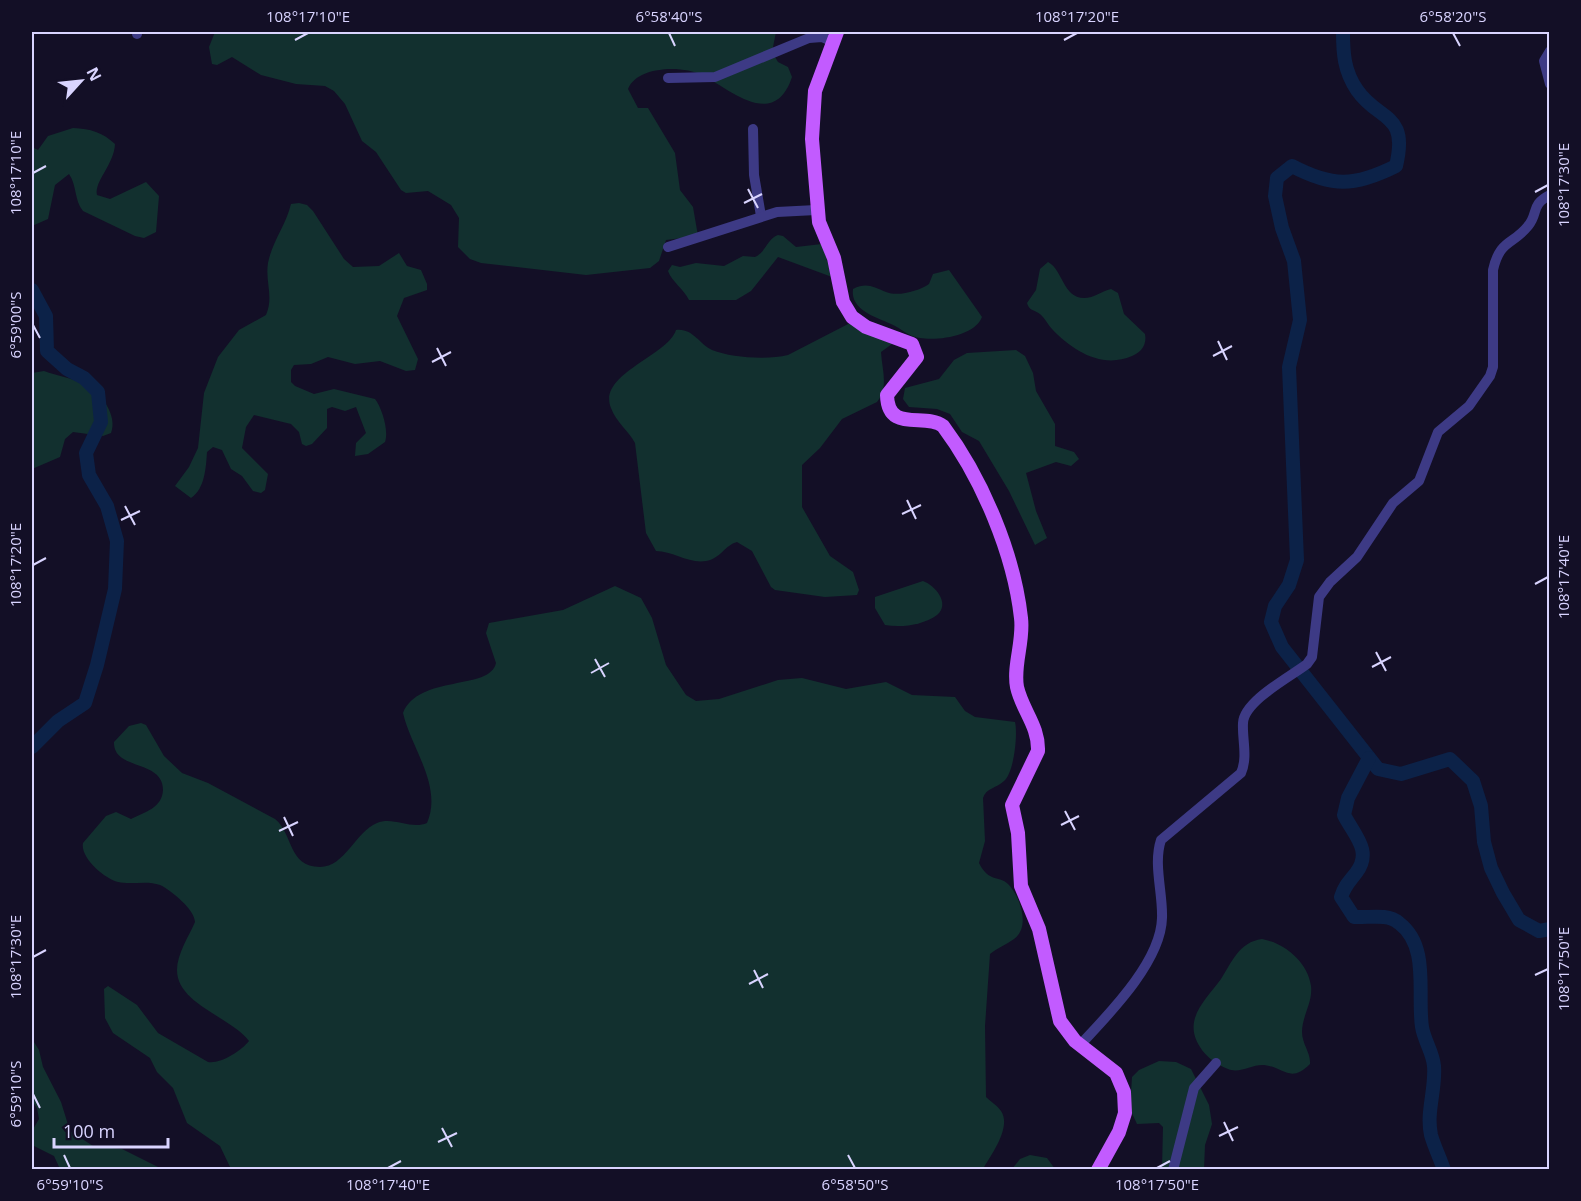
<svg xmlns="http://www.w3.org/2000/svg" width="1581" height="1201" font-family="'Open Sans',sans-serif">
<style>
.green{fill:#12302f}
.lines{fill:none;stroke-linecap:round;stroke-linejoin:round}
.river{stroke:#0c2248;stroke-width:14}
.minor{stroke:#3d3a85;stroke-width:10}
.major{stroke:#c25bff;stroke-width:14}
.ticks{fill:none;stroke:#d9d4ff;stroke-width:2}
.neatline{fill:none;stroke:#d9d4ff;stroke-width:2}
.ticks-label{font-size:15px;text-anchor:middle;fill:#d9d4ff}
</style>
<rect width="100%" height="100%" fill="#130f26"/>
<g class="green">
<path d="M215 32H776L772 52 778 62 788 67 792 77C774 131 730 89 702 75 682 65 637 66 628 89L638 108H648L675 153 680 190 693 207 698 236 666 240 659 261 650 268 586 275 481 263 470 259 458 247 459 218 451 205 428 191 406 193 401 190 376 152 362 141 345 104 334 91 325 86 296 84 261 75 232 57 217 65 212 64 209 47Z"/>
<path d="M73 128C91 129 102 132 115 144 114 165 94 181 97 195L110 199 146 182 159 196 156 232 144 238 135 236 83 211C74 200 77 185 69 174L55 185 48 219 32 226V147L38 150 48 136Z"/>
<path d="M299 203 307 205 313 211 344 259 353 267 379 266 399 253 407 266 421 270 427 284V290L404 298 397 316 418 359 415 370 406 371 380 361 355 364 328 357 311 364 294 365 291 370V382L295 386 314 394 334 389 375 399C382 408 389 431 385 442L368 454 355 456 356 443 366 433 356 407 345 411 332 407 327 409V428L312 444 306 446 302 444 299 432 291 424 254 415 246 427 242 448 268 474 265 490 261 493 253 491 242 476 231 469 222 450 213 447 207 452C206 467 205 489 191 498L175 486 189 467 198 448 204 393 218 357 239 330 266 315C274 297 265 282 268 263 272 242 286 225 291 204Z"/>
<path d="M778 235 783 236 796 247 822 244 832 277 778 257 751 291 736 300H689C683 288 672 282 668 271L672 265 680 267 696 263 724 266 743 256 755 257C766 252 767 239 778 235Z"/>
<path d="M1048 262C1063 270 1063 298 1084 298 1094 298 1102 291 1111 289L1118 293 1124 314 1145 334C1147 344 1142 352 1132 356 1102 369 1073 351 1052 329 1048 325 1045 318 1040 314 1035 310 1029 311 1027 303L1036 290 1040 269Z"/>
<path d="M949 270 982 317C975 336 938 341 920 338 909 337 901 328 891 324 876 317 850 310 853 289 867 282 873 287 886 292 898 297 919 291 929 284L933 274Z"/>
<path d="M852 322 892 344 881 352C882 370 889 387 877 402L842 419 820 448 802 465V507L830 556 853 572 859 590 857 595 825 597 775 590 771 587 752 551 737 542C725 545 720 559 706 561 689 564 673 551 656 551L646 533 635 443C628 430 616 422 611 408 597 374 668 356 676 330 693 328 699 344 712 350 732 358 767 360 788 355Z"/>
<path d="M1016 350 1025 356 1033 373 1036 391 1055 424V446L1074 452 1079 459 1071 466 1056 462 1026 473 1036 511 1047 538 1035 545 1009 491 979 441 962 432 950 414 937 409 909 407 903 399 905 388 939 379 954 360 967 353Z"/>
<path d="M44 371C57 376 73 378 86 385 101 392 118 416 111 433L103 436 73 432 65 439 60 457 32 469V373Z"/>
<path d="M923 581C934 585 951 603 937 615 923 625 902 628 885 625L875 608V597Z"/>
<path d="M615 586 641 598 652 618 666 665 686 695 696 701 719 699 778 680 802 678 846 689 886 682 912 695 955 697 965 711 975 717 1015 722C1018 734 1014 773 1004 781 997 788 986 788 983 798L985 841 979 863C989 883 999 875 1008 884 1020 896 1031 927 1014 939 1006 945 997 948 990 954L985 1026 986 1097C991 1102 997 1105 1001 1111 1012 1127 991 1155 983 1169H231L220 1146 187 1123 173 1088 157 1072 150 1058 113 1033 105 1018 104 989 108 986 137 1005 158 1033 208 1062C221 1064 241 1051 249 1041 231 1017 177 1004 177 970 177 954 189 936 195 922 195 910 171 890 160 885 147 880 132 885 118 882 105 879 80 858 83 843L106 816 116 812 131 819C145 812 162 808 163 790 163 759 113 771 114 742L129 726 141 723 146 725 164 756 182 773 208 783 275 819C293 833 288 867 320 867 345 867 355 832 377 823 393 816 411 830 427 823 443 786 411 748 403 713 419 674 490 691 496 663L486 633 489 623 563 610Z"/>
<path d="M1262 939C1284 943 1308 962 1311 986 1313 1002 1302 1016 1302 1032 1302 1044 1311 1053 1310 1064 1290 1084 1284 1067 1264 1065 1252 1064 1240 1074 1228 1069 1217 1065 1206 1057 1200 1047 1182 1019 1206 1000 1221 979 1232 962 1239 942 1262 939Z"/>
<path d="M32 1039 39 1050 43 1067 61 1102 70 1131 93 1146 122 1149 162 1169H60L54 1156 32 1145V1131L39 1119 37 1108 32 1101Z"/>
<path d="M1159 1061 1176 1062 1191 1069 1209 1105 1212 1124 1205 1145 1204 1169H1162L1163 1127 1159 1123 1137 1124 1130 1109 1132 1077 1139 1070Z"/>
<path d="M1030 1155 1047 1158 1055 1169H1012L1020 1159Z"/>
</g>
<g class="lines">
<g class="river">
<path d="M1343 32C1343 53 1344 71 1357 90 1379 122 1409 112 1396 166 1354 187 1332 187 1292 166L1277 178 1275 196 1282 228 1294 261 1300 320 1289 367 1297 560 1289 585 1275 606 1271 622 1282 647 1378 769 1401 774 1450 759 1473 781 1481 806 1484 842 1491 868 1503 893 1519 920 1539 931 1550 929"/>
<path d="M32 290 46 316 47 351 67 369 84 378 98 392 101 422 86 453 89 475 107 506 117 541 115 589 97 665 85 703 58 721 32 747"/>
<path d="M1369 758 1348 798 1344 815C1354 835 1373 851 1356 873 1349 882 1345 885 1341 897L1354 917C1369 918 1387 913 1399 923 1430 946 1417 994 1422 1027 1424 1040 1433 1053 1434 1066 1436 1089 1426 1112 1431 1135 1434 1146 1440 1158 1444 1170"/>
</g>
<g class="minor">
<path d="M137 32V34"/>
<path d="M1550 51 1544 61 1550 84"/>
<path d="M668 78 715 77 809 38 822 37 833 42"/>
<path d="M753 129 754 175 761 216"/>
<path d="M668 247 777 212 816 210"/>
<path d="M1080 1045C1108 1015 1161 962 1162 918 1163 893 1153 864 1161 840L1241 773C1248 757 1242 739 1243 723 1244 701 1290 677 1307 664L1312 657 1319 597 1330 582 1357 557 1393 503 1419 481 1438 432 1469 406 1490 376 1493 367V270C1500 239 1513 245 1528 226 1539 213 1530 205 1550 195"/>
<path d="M1173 1170 1194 1088 1216 1063"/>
</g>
<path class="major" d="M837 32 815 91 812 139 819 222 834 258 843 302 852 317 866 327 912 344 917 357 887 395C888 434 925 412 943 426 982 478 1014 554 1021 618 1024 641 1013 665 1017 687 1022 710 1039 726 1038 751L1012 805 1018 833 1021 886 1039 929 1060 1021 1075 1041 1116 1073 1124 1092 1125 1113 1119 1132 1098 1170"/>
</g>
<path class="ticks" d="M669 33 675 46M1453 33 1460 46M295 40 308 33M1064 40 1077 33M33 173 46 166M748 189 758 208M1535 192 1548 185M744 203 762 194M33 325 40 338M1218 341 1227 360M437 348 446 366M1213 356 1232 346M432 362 451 352M907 500 916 519M125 506 135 525M902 514 921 505M121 520 140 511M33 565 46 558M1535 584 1548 577M1376 652 1386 671M595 659 605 677M1372 667 1391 657M591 673 609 663M1065 811 1075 830M284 817 293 836M1061 825 1079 816M279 831 298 822M33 957 46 950M754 970 763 988M1535 975 1548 969M749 984 768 974M33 1094 40 1108M1224 1122 1233 1141M442 1128 452 1147M1219 1136 1238 1127M438 1142 457 1133M64 1155 70 1168M848 1155 855 1168M388 1168 401 1161M1157 1168 1170 1161"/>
<rect width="1581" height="1201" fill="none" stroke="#130f26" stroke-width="66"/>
<g transform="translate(81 81) rotate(63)" stroke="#130f26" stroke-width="4.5" paint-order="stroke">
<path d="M0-4.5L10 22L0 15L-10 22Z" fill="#d9d4ff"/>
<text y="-9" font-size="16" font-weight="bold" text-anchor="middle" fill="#d9d4ff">N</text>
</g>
<path d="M54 1138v9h114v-9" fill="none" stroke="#d9d4ff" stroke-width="3"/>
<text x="63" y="1138" font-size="18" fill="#d9d4ff" stroke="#130f26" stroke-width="4.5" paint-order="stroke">100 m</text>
<rect x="33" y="33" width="1515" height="1135" class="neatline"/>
<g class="ticks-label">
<text x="308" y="22">108°17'10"E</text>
<text x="669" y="22">6°58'40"S</text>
<text x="1077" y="22">108°17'20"E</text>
<text x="1453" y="22">6°58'20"S</text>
<text transform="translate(16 173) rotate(-90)" y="5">108°17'10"E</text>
<text transform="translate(1564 185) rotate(-90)" y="5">108°17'30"E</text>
<text transform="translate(16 325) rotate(-90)" y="5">6°59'00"S</text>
<text transform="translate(16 565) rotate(-90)" y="5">108°17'20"E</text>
<text transform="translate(1564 577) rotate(-90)" y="5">108°17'40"E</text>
<text transform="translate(16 957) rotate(-90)" y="5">108°17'30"E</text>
<text transform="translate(1564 969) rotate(-90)" y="5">108°17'50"E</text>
<text transform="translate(16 1094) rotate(-90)" y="5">6°59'10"S</text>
<text x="70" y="1190">6°59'10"S</text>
<text x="388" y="1190">108°17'40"E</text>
<text x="855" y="1190">6°58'50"S</text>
<text x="1157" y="1190">108°17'50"E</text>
</g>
</svg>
